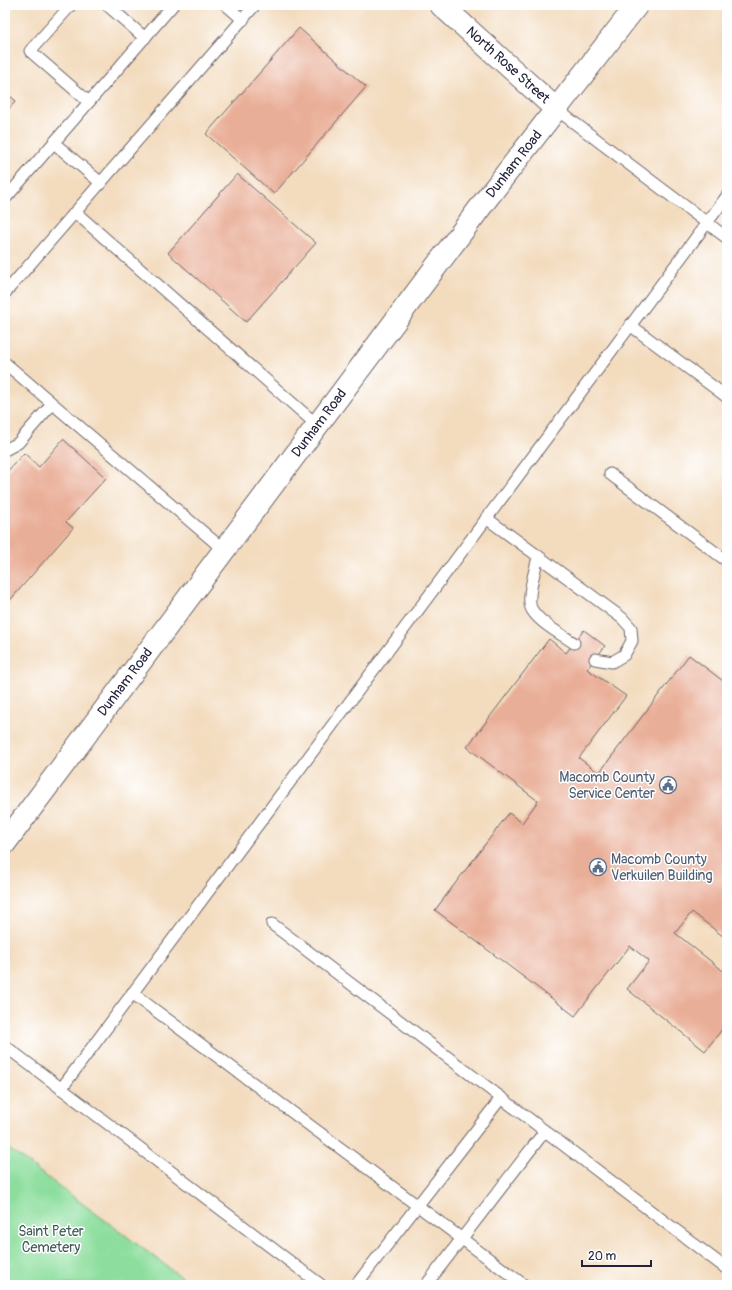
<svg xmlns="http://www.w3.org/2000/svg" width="732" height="1290" font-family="Pangolin,sans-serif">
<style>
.green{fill:#8dde9e;stroke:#58806c}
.building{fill:#e9ae97}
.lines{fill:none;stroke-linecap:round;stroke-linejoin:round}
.lane-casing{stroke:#6b6369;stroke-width:13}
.street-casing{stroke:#6b6369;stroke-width:24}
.lane{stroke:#fff;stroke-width:11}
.street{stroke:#fff;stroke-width:22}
.labels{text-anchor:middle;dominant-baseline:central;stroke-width:3;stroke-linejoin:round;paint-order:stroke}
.street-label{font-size:14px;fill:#22223b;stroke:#fff}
.service-label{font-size:14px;fill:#4e5e75;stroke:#fff;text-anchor:end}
.park-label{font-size:14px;fill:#425a59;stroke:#fff}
</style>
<rect width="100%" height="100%" fill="#fff"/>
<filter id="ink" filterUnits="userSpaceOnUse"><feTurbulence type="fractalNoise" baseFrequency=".025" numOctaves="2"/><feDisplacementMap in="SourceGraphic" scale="8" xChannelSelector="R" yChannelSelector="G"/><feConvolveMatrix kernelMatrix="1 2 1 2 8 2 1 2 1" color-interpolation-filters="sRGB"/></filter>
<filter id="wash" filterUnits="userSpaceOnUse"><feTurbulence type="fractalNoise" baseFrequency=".012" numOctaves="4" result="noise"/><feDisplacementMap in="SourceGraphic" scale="16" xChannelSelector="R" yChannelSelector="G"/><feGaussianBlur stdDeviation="0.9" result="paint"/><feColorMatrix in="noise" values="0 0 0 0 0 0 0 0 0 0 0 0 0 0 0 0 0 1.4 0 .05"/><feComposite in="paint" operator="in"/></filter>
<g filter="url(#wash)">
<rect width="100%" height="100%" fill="#f3dbbe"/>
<path class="green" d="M5 1146 192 1285H5Z"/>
<g id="blocks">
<g class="building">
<path d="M299 28 366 87 274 194 206 134Z"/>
<path d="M5 92 16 101 5 113Z"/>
<path d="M237 174 316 243 246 322 168 253Z"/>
<path d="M63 439 106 478 66 522 73 528 5 606V474L24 453 39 467Z"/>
<path d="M584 630 605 646 587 669 626 696 579 758 599 773 689 655 727 684V933L724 937 692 912 675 933 727 974V1023L705 1051 627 989 649 961 630 946 575 1016 435 910 509 813 522 823 538 801 467 747 549 639 566 653Z"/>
</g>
</g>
</g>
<g filter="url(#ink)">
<use href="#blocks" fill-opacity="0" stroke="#6b6369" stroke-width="1"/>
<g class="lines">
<g class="lane-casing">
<g id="lane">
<path d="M71 5 30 51 89 102"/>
<path d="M107 5 145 38"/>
<path d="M226 5 243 20"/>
<path d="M556 109 727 238"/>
<path d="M54 143 101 183"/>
<path d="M5 199 173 5"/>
<path d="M75 212 317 425"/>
<path d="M5 293 255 5"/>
<path d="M630 325 727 397"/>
<path d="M5 363 224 550"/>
<path d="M5 450 18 443 52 404"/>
<path d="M610 474 727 561"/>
<path d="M486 518 538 556"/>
<path d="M574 643C561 634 541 624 532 610 525 599 536 569 538 556L622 618 631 628 632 641 624 655 612 662 595 659"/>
<path d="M272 924 727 1269"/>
<path d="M132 993 524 1285"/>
<path d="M5 1046 321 1285"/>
<path d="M61 1089 727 196"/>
<path d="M356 1285 501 1098"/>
<path d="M426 1285 545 1131"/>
</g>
</g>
<g class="street-casing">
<g id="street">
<path d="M441 5 556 109"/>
<path d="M5 843 488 197 637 5"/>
</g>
</g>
<use href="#lane" class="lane"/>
<use href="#street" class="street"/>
</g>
</g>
<defs>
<g id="civic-ring" transform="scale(0.9)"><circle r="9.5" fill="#fff" stroke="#5c6f8a" stroke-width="1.5"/><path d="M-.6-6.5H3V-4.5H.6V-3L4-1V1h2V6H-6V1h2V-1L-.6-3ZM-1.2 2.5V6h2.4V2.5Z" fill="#5c6f8a"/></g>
</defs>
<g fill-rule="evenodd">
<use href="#civic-ring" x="668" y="785"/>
<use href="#civic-ring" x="598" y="867"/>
</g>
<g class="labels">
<g class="street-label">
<text transform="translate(508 65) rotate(42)">North Rose Street</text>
<text transform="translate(514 164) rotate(-52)">Dunham Road</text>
<text transform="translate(319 423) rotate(-53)">Dunham Road</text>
<text transform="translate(125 682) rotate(-53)">Dunham Road</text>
</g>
<g class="service-label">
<text x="655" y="777">Macomb County<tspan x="655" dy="16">Service Center</tspan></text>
<text x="611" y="859" text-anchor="start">Macomb County<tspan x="611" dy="16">Verkuilen Building</tspan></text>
</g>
<g class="park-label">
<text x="51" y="1231">Saint Peter<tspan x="51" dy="16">Cemetery</tspan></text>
</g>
</g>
<rect width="732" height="1290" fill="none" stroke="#fff" stroke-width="20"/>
<path d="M582 1260v6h69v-6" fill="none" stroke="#22223b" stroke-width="2"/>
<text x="588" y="1260" font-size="12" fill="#22223b" stroke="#ffffff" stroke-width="3" paint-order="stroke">20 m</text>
</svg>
